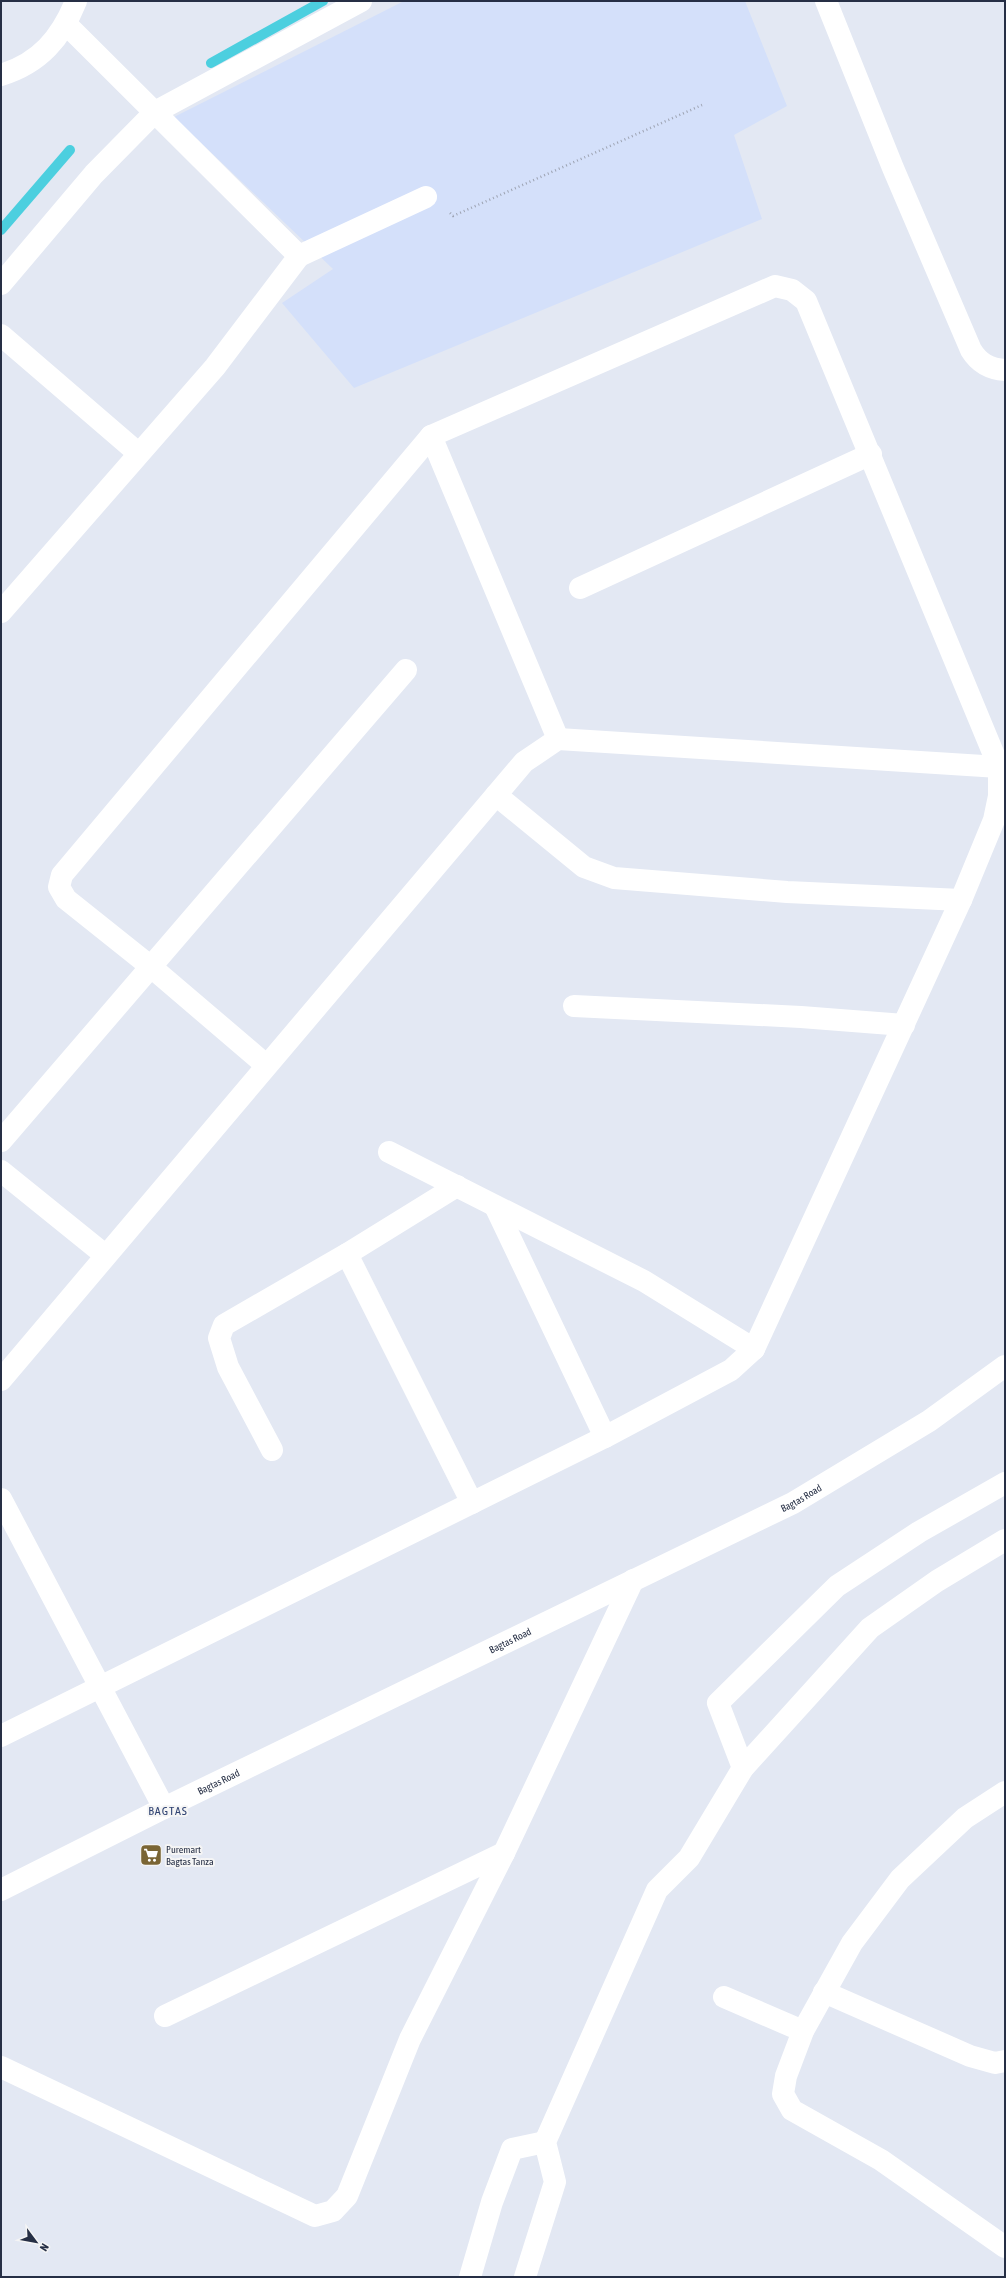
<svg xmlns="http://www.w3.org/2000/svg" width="1006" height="2278" font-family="'Asap Condensed',sans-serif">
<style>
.built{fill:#d4e0fa}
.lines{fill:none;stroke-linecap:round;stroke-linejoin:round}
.stream{stroke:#4ccfdf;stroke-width:10}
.path{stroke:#9da3b2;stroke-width:2.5;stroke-dasharray:1 3;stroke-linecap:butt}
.minor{stroke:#fff;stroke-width:22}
.labels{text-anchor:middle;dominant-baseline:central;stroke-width:4;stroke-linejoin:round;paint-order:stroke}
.street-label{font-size:10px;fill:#262f45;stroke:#f5f5f5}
.poi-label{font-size:10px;fill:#262f45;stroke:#f5f5f5;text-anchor:start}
.quarter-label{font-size:12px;letter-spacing:1px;fill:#304372;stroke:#f5f5f5}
</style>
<rect width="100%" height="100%" fill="#e3e8f3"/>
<path class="built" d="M404 1H745L787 106 734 135 762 219 354 388 282 303 333 269 174 117Z"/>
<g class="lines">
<g class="stream">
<path d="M211 63 323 1"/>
<path d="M1 230 70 150"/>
</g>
<path class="path" d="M450 213 453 216 702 105"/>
<g class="minor">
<path d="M826 1 893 168 971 350C979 363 989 369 1005 370"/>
<path d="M1 75C40 63 61 38 76 1"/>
<path d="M299 256 426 197"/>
<path d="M1 284 94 174 155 112 361 1"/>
<path d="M1 335 138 453"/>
<path d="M431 436 558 739"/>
<path d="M580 588 871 454"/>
<path d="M1 612 215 367 299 256 67 25"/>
<path d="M496 795 584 867 614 878 787 892 961 900"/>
<path d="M574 1006 801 1017 904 1025"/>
<path d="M1 1141 406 670"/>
<path d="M389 1152 644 1281 754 1349"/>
<path d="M1 1171 105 1255"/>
<path d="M495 1206 605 1437"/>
<path d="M347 1254 472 1503"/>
<path d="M1 1380 524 762 558 739 999 767"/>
<path d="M272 1450 228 1367 219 1338 224 1325 347 1254 457 1186"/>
<path d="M1 1499 164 1808"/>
<path d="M1 1736 605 1437 731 1370 754 1349 961 900 994 820 999 796V767L806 301 792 290 775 286 431 436 62 875 59 887 66 899 150 966 266 1065"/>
<path d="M743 1768 718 1703 837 1586 919 1532 1005 1483"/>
<path d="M1005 1792 965 1818 900 1879 852 1943 803 2031 786 2076 783 2094 792 2110 881 2160 1005 2247"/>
<path id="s1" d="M1 1890 164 1808 793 1503 929 1421 1005 1366"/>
<path d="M824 1992 970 2056 995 2063 1005 2061"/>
<path d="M724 1997 803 2031"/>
<path d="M165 2016 504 1853"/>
<path d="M1 2067 315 2216 333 2211 347 2196 410 2039 504 1853 633 1580"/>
<path d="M470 2277 492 2202 512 2149 545 2142"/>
<path d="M525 2277 555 2182 545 2142 657 1890 689 1858 743 1768 870 1628 937 1581 1005 1540"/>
</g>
</g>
<defs>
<g id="supermarket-square" transform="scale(1.15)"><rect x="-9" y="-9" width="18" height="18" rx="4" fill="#7a6534" stroke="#f5f5f5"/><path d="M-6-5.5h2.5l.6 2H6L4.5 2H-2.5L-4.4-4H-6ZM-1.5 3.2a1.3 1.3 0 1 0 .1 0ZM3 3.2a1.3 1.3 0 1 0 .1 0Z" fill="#fff"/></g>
</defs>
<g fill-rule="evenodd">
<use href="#supermarket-square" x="151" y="1855"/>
</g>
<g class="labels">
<g class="street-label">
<text stroke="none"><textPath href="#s1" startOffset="891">Bagtas Road</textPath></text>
<text stroke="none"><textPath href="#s1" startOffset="567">Bagtas Road</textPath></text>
<text stroke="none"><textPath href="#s1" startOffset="243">Bagtas Road</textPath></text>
</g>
<g class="poi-label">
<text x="166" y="1849">Puremart<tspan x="166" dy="12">Bagtas Tanza</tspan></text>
</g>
<g class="quarter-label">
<text x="168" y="1811">BAGTAS</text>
</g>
</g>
<rect width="1006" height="2278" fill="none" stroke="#262f45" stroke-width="4"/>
<g transform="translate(36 2242) rotate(122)" stroke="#f5f5f5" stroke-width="3" paint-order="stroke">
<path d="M0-3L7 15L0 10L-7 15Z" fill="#262f45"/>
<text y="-6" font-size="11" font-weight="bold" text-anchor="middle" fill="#262f45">N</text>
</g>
</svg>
